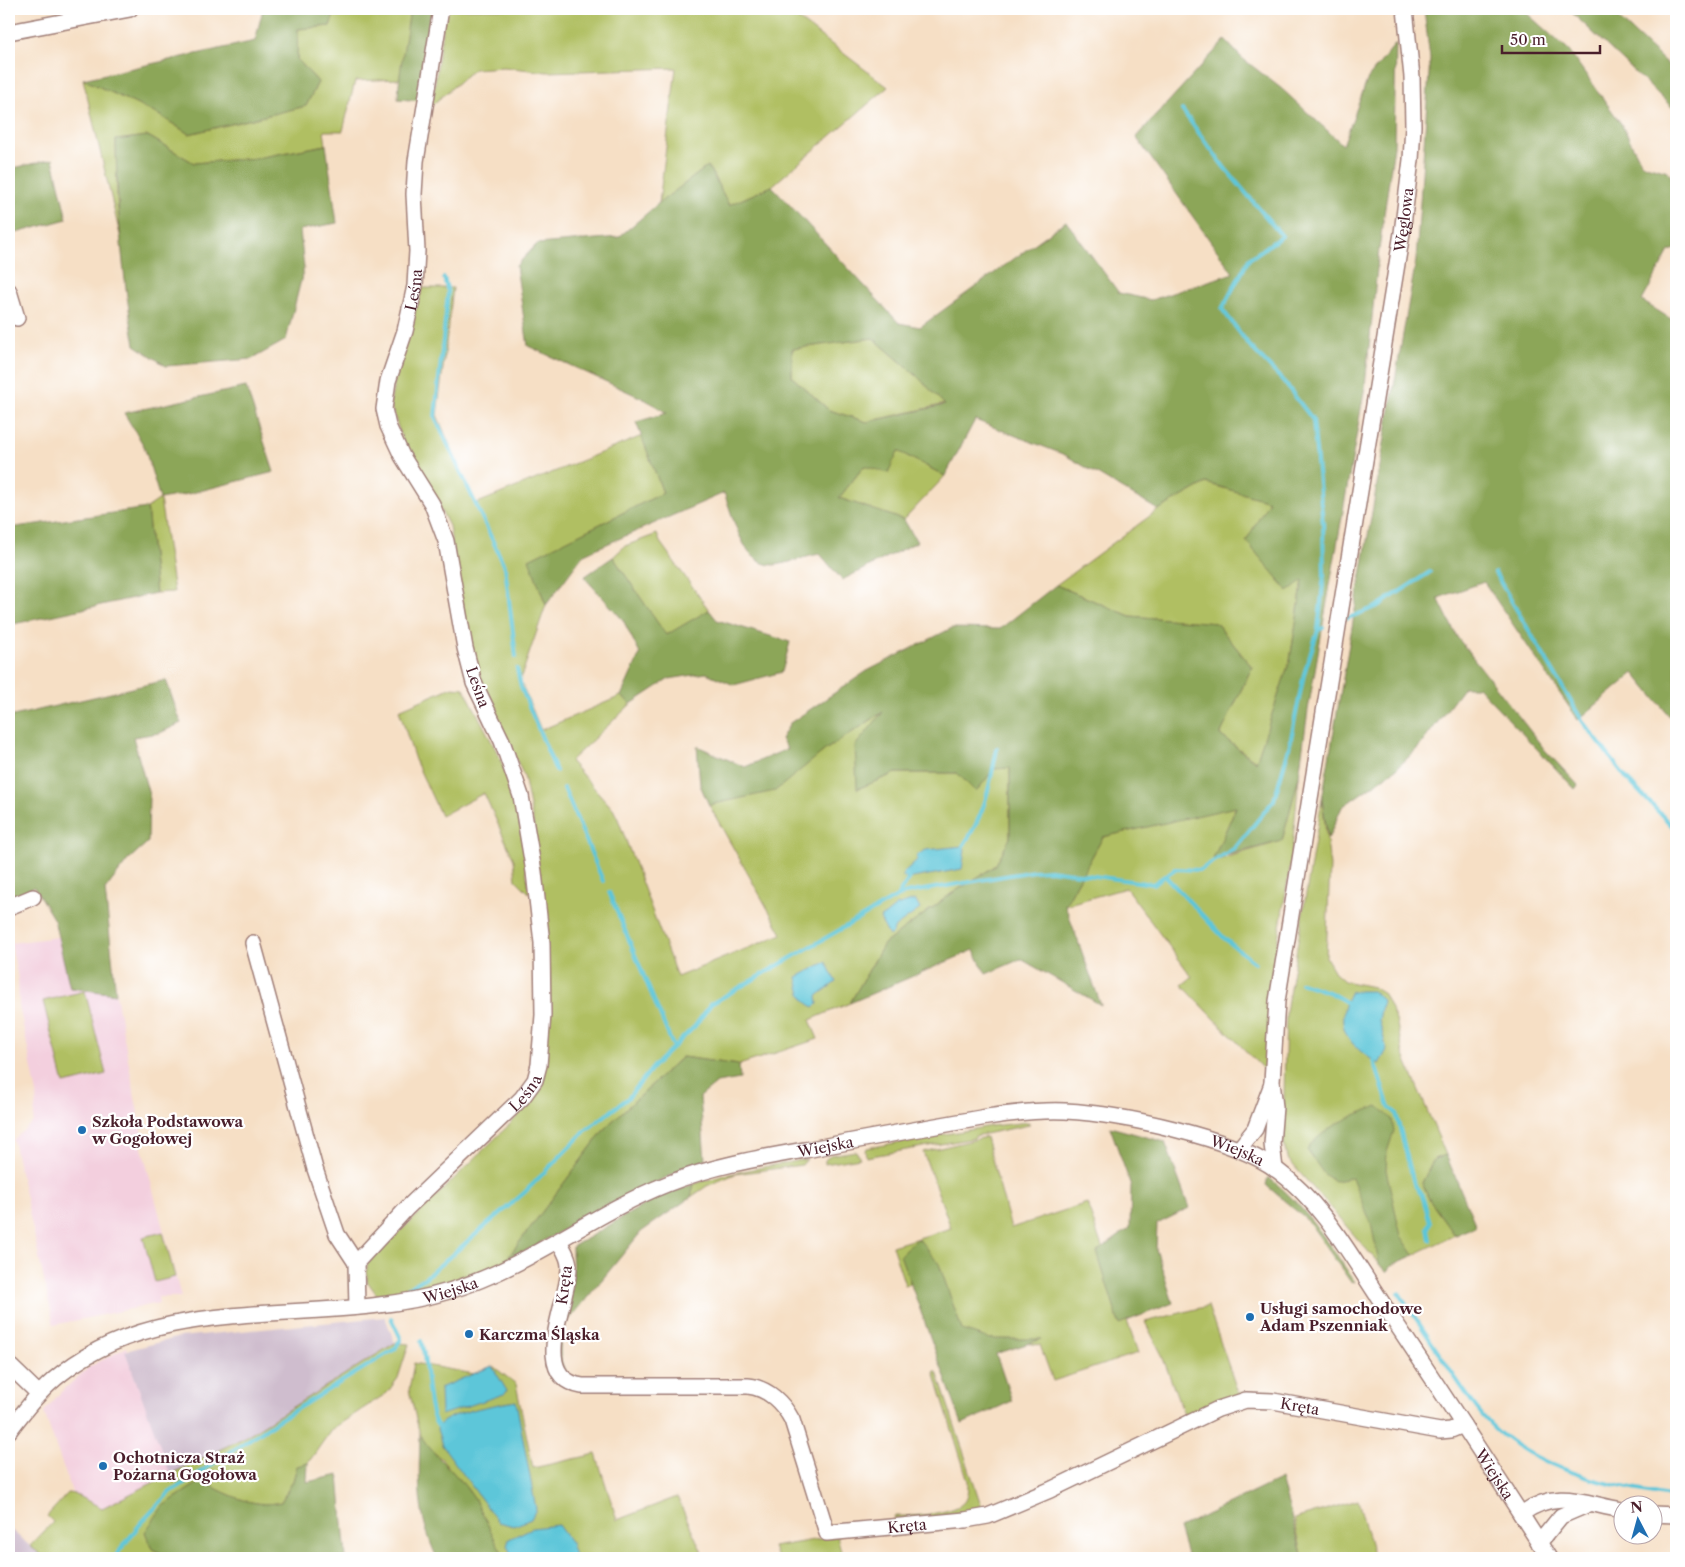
<svg xmlns="http://www.w3.org/2000/svg" width="1685" height="1567" font-family="'Libre Caslon Text',serif">
<style>
.built{fill:#f3cfde}
.industrial{fill:#cfbdce}
.green{fill:#b0bf62;stroke:#7d6f46}
.forest{fill:#8ca658;stroke:#6b6242;fill-rule:evenodd}
.water{fill:#5dc6d9;stroke:#547282}
.lines{fill:none;stroke-linecap:round;stroke-linejoin:round}
.stream{stroke:#5dc6d9;stroke-width:4}
.minor-casing{stroke:#a07f78;stroke-width:18}
.minor{stroke:#fff;stroke-width:15}
.poi-dot{fill:#1f6fb2;stroke:#fff;stroke-width:2}
.labels{text-anchor:middle;dominant-baseline:central;stroke-width:4.5;stroke-linejoin:round;paint-order:stroke}
.street-label{font-size:15px;fill:#4a1f2b;stroke:#fff}
.poi-label{font-size:15px;font-weight:bold;fill:#4a1f2b;stroke:#fff;text-anchor:start}
</style>
<rect width="100%" height="100%" fill="#fff"/>
<filter id="ink" filterUnits="userSpaceOnUse"><feTurbulence type="fractalNoise" baseFrequency=".02" numOctaves="2"/><feDisplacementMap in="SourceGraphic" scale="10" xChannelSelector="R" yChannelSelector="G"/><feConvolveMatrix kernelMatrix="1 2 1 2 8 2 1 2 1" color-interpolation-filters="sRGB"/></filter>
<filter id="wash" filterUnits="userSpaceOnUse"><feTurbulence type="fractalNoise" baseFrequency=".0096" numOctaves="4" result="noise"/><feDisplacementMap in="SourceGraphic" scale="20" xChannelSelector="R" yChannelSelector="G"/><feGaussianBlur stdDeviation="1.12" result="paint"/><feColorMatrix in="noise" values="0 0 0 0 0 0 0 0 0 0 0 0 0 0 0 0 0 1.4 0 .05"/><feComposite in="paint" operator="in"/></filter>
<g filter="url(#wash)">
<rect width="100%" height="100%" fill="#f6dfc5"/>
<g class="built">
<path d="M58 937 71 988 116 994 142 1135 141 1144 181 1297H158L159 1303 54 1325 13 1140 33 1122 37 1094 19 1005 18 979 11 943Z"/>
<path d="M127 1347 172 1476 102 1509 73 1495 44 1412 60 1393 89 1367Z"/>
</g>
<g class="industrial">
<path d="M385 1317 395 1343 243 1438 171 1476 125 1351 180 1337Z"/>
<path d="M9 1528 30 1546 45 1558H9Z"/>
</g>
<g class="green">
<path d="M336 9H410L403 66 399 79 355 81 343 131H324L326 145 257 158 194 163 148 136 116 140 117 198 120 235 83 79 159 115 189 134 306 106 318 82 297 59 298 29 330 26Z"/>
<path d="M445 9H785L888 87 772 186 729 205 708 166 659 203 676 68 547 72 504 67 474 69 432 105Z"/>
<path d="M422 288H453L437 415 475 504 642 436 663 493 530 559 546 605 520 680 541 730 621 696 631 704 570 761 613 809 618 819 677 977 782 934 709 805 775 790 825 750 885 711 857 789 896 773H957L976 791 994 769 1010 767V839L995 866 951 894 884 944 850 1003 810 1020 818 1039 739 1065 682 1057 606 1127 503 1264 415 1293 377 1295 367 1281V1264L517 1117 544 1085 546 1065 534 827 524 776 486 694 469 645 449 526 431 491 406 450 390 404 396 373Z"/>
<path d="M873 338 916 375 945 404 867 422 829 410 792 377V349Z"/>
<path d="M898 451 945 476 904 520 839 498 864 466Z"/>
<path d="M1206 483 1270 501 1303 580 1290 660 1257 762 1220 735 1252 667 1216 623 1130 616 1056 585 1158 510Z"/>
<path d="M160 499 174 592 156 593 147 508Z"/>
<path d="M657 534 660 542 709 610 666 636 613 557 625 546Z"/>
<path d="M452 687 464 688 499 756 510 785 522 833 529 893 516 880 514 860 484 793 441 816 415 760 399 710Z"/>
<path d="M1299 776 1291 861 1269 992 1267 1073 1182 985 1192 977 1126 888 1065 905 1103 837 1236 806 1214 861 1282 841Z"/>
<path d="M1322 799 1330 866 1326 957 1336 974 1344 981 1373 987 1384 994 1396 1020 1403 1053 1446 1155 1434 1159 1422 1183 1430 1201 1455 1235 1390 1266 1387 1273 1287 1158 1283 1139 1286 1012Z"/>
<path d="M85 991 106 1074 64 1084 43 1001Z"/>
<path d="M1029 1122V1125L975 1136V1138L866 1157 865 1150 867 1148 991 1126Z"/>
<path d="M986 1137 1011 1228 1087 1203 1138 1353 1053 1381 1040 1345 959 1335 937 1277 905 1285 892 1246 951 1228 923 1152Z"/>
<path d="M856 1151 860 1158 825 1164V1160L830 1155Z"/>
<path d="M807 1159 802 1165 735 1174 707 1186 691 1197 694 1184C731 1172 769 1166 807 1159Z"/>
<path d="M163 1232 175 1277 155 1282 143 1237Z"/>
<path d="M1208 1306 1238 1393 1271 1391 1273 1394 1163 1431 1159 1429 1185 1417 1161 1353 1145 1322Z"/>
<path d="M395 1343 409 1344 398 1378 387 1393 332 1429 308 1463 297 1467 293 1481 281 1502C252 1509 227 1494 201 1481L163 1506 152 1549 171 1558H45L30 1546 53 1522 47 1516 68 1493 74 1494 102 1508 243 1438Z"/>
<path d="M414 1363 474 1374 494 1367 516 1384 533 1468 596 1454 617 1520 677 1497 701 1550 702 1558H506L495 1543 475 1500 442 1459 428 1448 420 1435 409 1390Z"/>
<path d="M934 1372H937L984 1514 896 1522 894 1516C909 1517 952 1514 963 1503 968 1498 968 1488 968 1481Z"/>
<path d="M1358 1500 1373 1555 1363 1558H1303L1294 1519Z"/>
<path d="M837 1536 843 1558H777L773 1547Z"/>
</g>
<g class="forest">
<path d="M263 9H336L330 26 298 29 297 59 318 82 306 106 189 134 159 115 83 79 255 41Z"/>
<path d="M410 9H437L423 101 398 99C399 69 406 39 410 9Z"/>
<path d="M1424 9H1522L1569 51 1622 125 1642 164 1668 171 1676 186V249L1669 251 1642 301 1676 322V724L1634 673 1578 720 1484 582 1438 598 1457 637 1545 750 1578 785 1575 789 1478 687H1464L1419 747 1396 769 1342 807 1328 839 1322 799 1416 260 1430 59Z"/>
<path d="M1568 9H1608L1676 72V111Z"/>
<path d="M1225 40 1242 58 1282 89 1343 145 1368 78 1396 43 1394 146 1379 249 1365 386 1308 710 1299 776 1282 841 1213 859 1236 807 1103 837 1065 905 1101 1005 1021 959 986 974 974 950 850 1003 884 944 951 894 995 866 1010 838V768L994 769 976 792 957 773H896L857 789 855 746 883 712 825 750 775 791 709 805 700 785 697 746 745 767 787 749 781 739 790 723 867 671 952 628 1000 629 1056 585 1130 616 1216 623 1252 667 1220 735 1256 762 1290 660 1303 580 1288 591 1246 541 1269 501 1206 483 1158 510 1065 455 975 420 945 476 898 451 888 473 864 466 839 498 904 520 917 542 842 580 820 554C806 556 788 564 774 565 742 566 733 514 724 493L584 554 546 605 529 559 663 493 636 422 667 413 646 400 528 346 516 266 537 244 619 237 659 203 708 166 729 205 772 186 899 323 920 327 1066 221 1119 293 1151 300 1233 273 1136 137ZM873 338 916 375 945 405 867 422 829 410 792 377V349Z"/>
<path d="M148 136 194 163 257 158 326 145 337 223 300 230 304 268 286 340 252 359 166 366 135 345C122 277 117 209 116 140Z"/>
<path d="M53 159 67 219 9 235V169Z"/>
<path d="M246 387 274 472 188 494 160 499 144 446 124 413Z"/>
<path d="M147 508 156 593 9 625V528Z"/>
<path d="M613 557 666 635 709 610 717 620 790 642 782 672 734 685 706 673 669 679 631 704 621 696 640 654 623 620 584 577Z"/>
<path d="M166 680 181 723 160 733 133 737 149 795 148 842 128 860 105 890 116 994 70 988 54 920 34 887 13 897 9 889V717Z"/>
<path d="M682 1057 739 1065 740 1079 717 1083 700 1097 705 1160C635 1190 569 1226 503 1264L606 1127Z"/>
<path d="M1378 1106 1392 1119 1394 1131 1387 1152 1386 1170 1401 1236 1414 1255 1390 1266 1387 1273 1379 1264 1371 1223 1352 1178 1334 1181 1324 1174 1307 1150C1322 1128 1353 1115 1378 1106Z"/>
<path d="M1110 1127 1165 1142 1189 1208 1157 1224 1156 1249 1173 1303 1119 1324 1097 1252 1130 1228 1131 1186Z"/>
<path d="M1446 1155 1476 1226 1455 1235 1430 1201 1422 1183 1434 1159Z"/>
<path d="M1268 1177C1306 1206 1329 1244 1355 1282L1350 1281 1309 1222 1266 1185Z"/>
<path d="M694 1184 691 1197 641 1232 565 1325C559 1342 557 1362 569 1376 543 1352 566 1316 571 1290 574 1276 572 1262 572 1247L654 1199Z"/>
<path d="M918 1238 939 1264 962 1330 990 1339H1042L996 1354 1012 1401 962 1424 900 1255Z"/>
<path d="M420 1435C435 1458 460 1475 475 1500 487 1519 493 1540 506 1558H437C416 1512 419 1484 420 1435Z"/>
<path d="M308 1463 307 1482 339 1475 346 1558H233L210 1551 206 1558H171L152 1549 145 1532 163 1506 201 1481C226 1493 252 1509 281 1502L293 1481 297 1466Z"/>
<path d="M1281 1479 1303 1558H1188L1179 1528Z"/>
</g>
<g class="water">
<path d="M963 846 965 850 962 869 907 879 903 877V873L917 860V855L926 850Z"/>
<path d="M915 900 920 909 895 927 893 932 889 936 880 919 896 906Z"/>
<path d="M826 962 836 982 817 996 818 1004 814 1007C802 1003 799 988 797 977Z"/>
<path d="M1351 991H1372L1383 1000 1379 1020 1387 1050 1379 1064C1348 1045 1332 1027 1351 991Z"/>
<path d="M492 1366 507 1391 504 1394 441 1415 440 1388Z"/>
<path d="M516 1401 536 1509 531 1519 514 1526 498 1522 442 1445 437 1429C441 1413 500 1404 516 1401Z"/>
<path d="M558 1525 571 1543 576 1558H513L507 1546 509 1539 532 1528Z"/>
</g>
<g class="lines">
<g class="stream">
<path d="M1182 110 1224 167 1282 236 1249 259 1222 309 1249 345 1284 382 1313 420 1323 524 1324 575 1318 630"/>
<path d="M444 278 448 292 435 417 505 567 516 657"/>
<path d="M1495 573 1583 722 1627 779 1676 830"/>
<path d="M1348 618 1376 607 1430 572"/>
<path d="M517 669 521 687 556 771"/>
<path d="M564 788 603 881"/>
<path d="M963 846C986 813 989 787 997 749"/>
<path d="M1165 876 1225 939 1255 963"/>
<path d="M609 892 673 1046"/>
<path d="M898 895 909 878"/>
<path d="M1301 983 1331 993 1346 1002"/>
<path d="M1374 1061 1389 1107 1396 1113 1414 1184 1422 1195 1430 1222 1428 1228 1430 1240"/>
<path d="M401 1293 426 1277 524 1193 585 1131 628 1098 654 1066 695 1026 711 1004 895 898 906 893 1034 871 1050 870 1153 884 1175 869 1200 870 1235 848 1274 800 1289 748 1304 674 1318 630 1323 628"/>
<path d="M1399 1293C1416 1319 1433 1344 1450 1370 1465 1392 1481 1418 1502 1435 1552 1474 1615 1487 1676 1497"/>
<path d="M421 1341C428 1362 426 1412 438 1426"/>
<path d="M114 1558 141 1523 169 1493 277 1421 395 1349 401 1339 391 1318"/>
</g>
</g>
</g>
<g filter="url(#ink)">
<g class="lines">
<g class="minor-casing">
<g id="minor">
<path d="M9 32 130 9"/>
<path d="M9 291 17 318"/>
<path d="M9 907 33 897"/>
<path d="M253 943 315 1169 337 1234 356 1263"/>
<path d="M1239 1149 1255 1129 1272 1084"/>
<path id="s1" d="M1275 1169 1272 1144 1275 1107 1272 1082 1277 1001 1402 233 1411 160 1413 126 1412 77 1405 9"/>
<path id="s2" d="M559 1241C563 1249 569 1257 569 1266 570 1299 527 1377 582 1386H748C768 1388 783 1403 792 1420L827 1533 965 1520 988 1516 1050 1490 1218 1409 1246 1400 1273 1401 1440 1431 1451 1430 1463 1425"/>
<path id="s3" d="M357 1307 356 1263 408 1207 522 1098 535 1080 539 1065 543 1015 542 943 534 872 521 796 502 741 474 683 465 648 446 541 432 504 402 456 388 426 384 409 388 381 405 331 415 286 417 251 414 194 416 161 441 9"/>
<path d="M9 1365 39 1394"/>
<path id="s4" d="M9 1431C25 1410 41 1389 62 1373 169 1288 325 1329 449 1291 531 1266 591 1214 667 1184 714 1165 765 1157 816 1148 873 1137 930 1127 987 1117 1013 1113 1038 1110 1065 1111 1121 1114 1232 1137 1277 1170 1325 1205 1354 1262 1387 1310 1442 1392 1496 1475 1549 1558"/>
<path d="M1521 1514C1558 1488 1582 1503 1622 1510"/>
<path d="M1652 1514 1676 1515"/>
<path d="M1539 1543 1561 1516 1589 1504"/>
</g>
</g>
<use href="#minor" class="minor"/>
</g>
</g>
<g class="poi-dot">
<circle cx="82" cy="1130" r="5"/>
<circle cx="1250" cy="1317" r="5"/>
<circle cx="469" cy="1334" r="5"/>
<circle cx="103" cy="1466" r="5"/>
</g>
<g class="labels">
<g class="street-label">
<text stroke="none"><textPath href="#s1" startOffset="960">Węglowa</textPath></text>
<text stroke="none"><textPath href="#s3" startOffset="1124">Leśna</textPath></text>
<text transform="translate(478 687) rotate(70)">Leśna</text>
<text stroke="none"><textPath href="#s3" startOffset="284">Leśna</textPath></text>
<text stroke="none"><textPath href="#s4" startOffset="886">Wiejska</textPath></text>
<text stroke="none"><textPath href="#s4" startOffset="1306">Wiejska</textPath></text>
<text transform="translate(564 1285) rotate(-82)">Kręta</text>
<text stroke="none"><textPath href="#s4" startOffset="481">Wiejska</textPath></text>
<text stroke="none"><textPath href="#s2" startOffset="1005">Kręta</textPath></text>
<text stroke="none"><textPath href="#s4" startOffset="1726">Wiejska</textPath></text>
<text stroke="none"><textPath href="#s2" startOffset="586">Kręta</textPath></text>
</g>
<g class="poi-label">
<text x="92" y="1121">Szkoła Podstawowa<tspan x="92" dy="17">w Gogołowej</tspan></text>
<text x="1260" y="1308">Usługi samochodowe<tspan x="1260" dy="17">Adam Pszenniak</tspan></text>
<text x="479" y="1334">Karczma Śląska</text>
<text x="113" y="1457">Ochotnicza Straż<tspan x="113" dy="17">Pożarna Gogołowa</tspan></text>
</g>
</g>
<rect width="1685" height="1567" fill="none" stroke="#fff" stroke-width="30"/>
<g transform="translate(1638 1520) rotate(354)"><circle r="24" fill="#ffffff" stroke="#b7a5aa"/>
<path d="M0-4L9 19L0 12L-9 19Z" fill="#1f6fb2"/>
<text y="-8" font-size="14" font-weight="bold" text-anchor="middle" fill="#4a1f2b">N</text>
</g>
<path d="M1502 45v8h98v-8" fill="none" stroke="#4a1f2b" stroke-width="2.5"/>
<text x="1510" y="45" font-size="15" fill="#4a1f2b" stroke="#ffffff" stroke-width="4" paint-order="stroke">50 m</text>
</svg>
